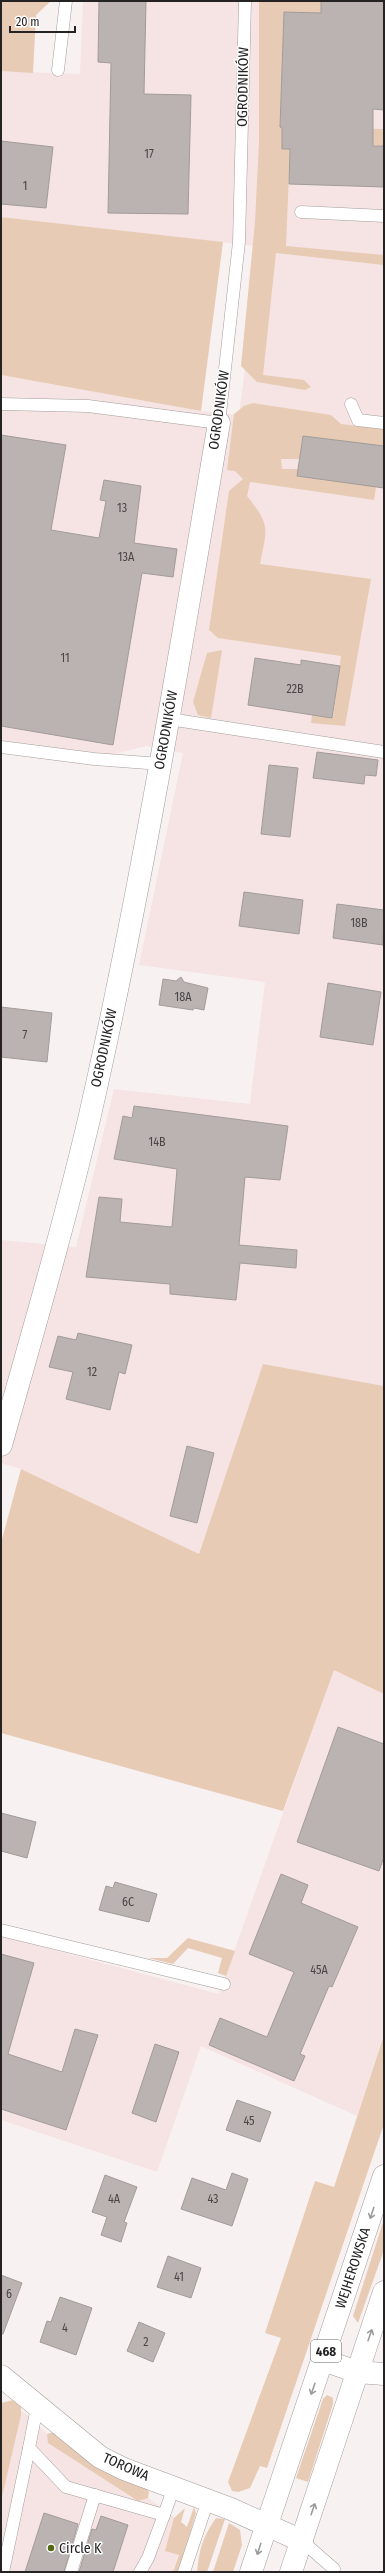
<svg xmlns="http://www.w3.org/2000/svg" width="385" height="2573" font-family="'Fira Sans Condensed',sans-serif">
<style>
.built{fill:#f5e4e3}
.green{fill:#e8cbb4}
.building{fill:#bab3b1;stroke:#a29c99}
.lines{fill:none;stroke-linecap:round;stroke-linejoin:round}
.lane-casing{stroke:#a49d9c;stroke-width:13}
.street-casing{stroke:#a49d9c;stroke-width:23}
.primary-casing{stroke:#a49d9c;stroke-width:23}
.lane{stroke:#fff;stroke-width:12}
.street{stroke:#fff;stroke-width:22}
.primary{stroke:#fff;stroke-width:22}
.oneway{stroke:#9c9c9c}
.poi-dot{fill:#526816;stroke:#fff;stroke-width:1.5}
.labels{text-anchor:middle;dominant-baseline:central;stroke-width:3;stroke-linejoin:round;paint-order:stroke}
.number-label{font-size:12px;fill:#4a4646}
.shield{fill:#fff;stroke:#666464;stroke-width:1}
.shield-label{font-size:13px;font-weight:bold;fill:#242222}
.street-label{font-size:14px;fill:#242222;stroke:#fff}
.poi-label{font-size:14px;fill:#242222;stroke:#fff;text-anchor:start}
</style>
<rect width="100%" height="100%" fill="#f8f1f1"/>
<g class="built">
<path d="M83 1H384V1386L263 1364 199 1554 21 1469 1 1463V1240L76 1247 114 1089 250 1104 265 982 139 965 183 753 146 746 111 755 1 745V375L201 411 239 415 255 291V246L1 217V71L80 74Z"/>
<path d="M334 1669 384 1694V2034L357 2116 201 2046 157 2172 1 2120V1936L219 1994Z"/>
<path d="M14 2404 53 2439 139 2491 187 2527 173 2572H1V2419Z"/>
</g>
<g class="green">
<path d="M1 1H51L36 15 33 73 1 71Z"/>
<path d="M259 1H321V13L284 12 280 127 384 129V146L282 136V149H290L286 246 384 255V265L276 253 263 375 304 380 311 387 305 390 257 382 241 366 255 222 259 142Z"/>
<path d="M1 217 223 242 201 411 1 375Z"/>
<path d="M253 403 331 415 341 424 384 429V446L303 436 300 459H281L282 469H298L376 487 374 500 250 482 247 496C271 526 267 528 260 564L371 579 345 726 311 723 312 715 333 718 341 656 218 638 209 630 229 491 243 479 235 471 227 470 234 414 244 406Z"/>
<path d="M222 650 211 718 198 715 193 702 207 653Z"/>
<path d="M263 1364 384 1386V1694L334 1670 283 1811 1 1733V1543L21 1469 199 1554Z"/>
<path d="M188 1938 235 1951 226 1976 218 1973 222 1958 188 1948 173 1964 148 1958H167Z"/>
<path d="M384 2035V2124L372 2159 267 2468 260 2466 250 2488 238 2492 232 2491 228 2482 281 2338 265 2333 315 2181 334 2187Z"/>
<path d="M384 2219V2250L358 2323 353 2316Z"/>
<path d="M327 2395 333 2398V2404L308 2482 296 2478 323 2399Z"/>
<path d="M13 2400 21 2406V2415L1 2501V2403Z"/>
<path d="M54 2432C86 2459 107 2474 146 2488L149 2492 148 2498 138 2501 48 2443 47 2434Z"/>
<path d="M194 2507 196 2513 179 2572H173L179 2555 165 2551 174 2518 185 2508 181 2522 187 2527Z"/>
<path d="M216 2518 225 2519 207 2572H197C199 2550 203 2536 216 2518Z"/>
<path d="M229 2523 240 2530 242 2545 233 2572H213Z"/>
</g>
<g class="building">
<path d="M99 1H146L144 94 191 95 188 214 108 213 111 63 98 62Z"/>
<path d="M321 1H384V110L373 109V146H384V187L289 184 290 149H282V128L280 127 284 12 321 13Z"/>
<path d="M1 141 53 147 46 208 1 204Z"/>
<path d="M1 435 66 445 51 530 99 538 106 501 100 500 104 480 141 486 134 543 177 549 173 577 142 573 113 745 1 726Z"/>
<path d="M303 436 384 446V488L297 476Z"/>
<path d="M255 658 301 665V660L340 666 332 718 248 705Z"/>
<path d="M317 752 378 760 376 776 365 775 364 784 313 778Z"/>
<path d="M269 765 298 768 290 837 261 834Z"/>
<path d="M244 892 303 900 299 934 239 926Z"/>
<path d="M337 904 384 910 383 945 333 938Z"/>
<path d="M181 977 184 982 208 988 204 1010 194 1008 193 1010 159 1005 163 979 176 981Z"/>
<path d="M328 983 381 992 373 1045 320 1037Z"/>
<path d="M1 1007 52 1013 47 1062 1 1057Z"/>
<path d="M134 1106 288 1126 280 1180 245 1177 239 1245 297 1250 296 1268 240 1263 236 1300 170 1294V1284L86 1277 99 1197 122 1199 120 1222 172 1227 177 1169 114 1159 123 1116 132 1118Z"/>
<path d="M78 1333 132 1345 125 1374 119 1372 110 1410 66 1399 73 1372 49 1367 58 1336 76 1340Z"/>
<path d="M187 1446 214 1453 197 1523 170 1516Z"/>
<path d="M338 1727 384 1744V1857L379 1871 297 1842Z"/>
<path d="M1 1813 36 1822 27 1858 1 1851Z"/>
<path d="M281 1874 308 1885 301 1903 358 1927 332 1987 329 1986 300 2054 305 2056 294 2081 209 2045 220 2018 267 2037 294 1972 249 1954Z"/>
<path d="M115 1882 157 1894 149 1922 99 1910 106 1886 113 1888Z"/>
<path d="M1 1954 34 1963 8 2054 62 2072 75 2029 98 2035 66 2130 1 2109Z"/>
<path d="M155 2044 179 2052 156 2122 132 2113Z"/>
<path d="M237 2100 271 2112 260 2142 226 2130Z"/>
<path d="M232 2173 248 2179 232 2226 181 2209 192 2178 226 2190Z"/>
<path d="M105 2175 137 2187 124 2222 127 2223 121 2242 101 2235 107 2217 92 2212Z"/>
<path d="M168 2256 201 2268 191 2298 157 2287Z"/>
<path d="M1 2275 22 2283 3 2334H1Z"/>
<path d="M60 2297 92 2308 76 2355 40 2342 47 2321 51 2322Z"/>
<path d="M139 2322 165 2333 153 2362 127 2351Z"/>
<path d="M44 2513 78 2524 64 2572H25Z"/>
<path d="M101 2516 128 2525 113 2572H79L92 2529 96 2530Z"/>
</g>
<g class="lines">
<g class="lane-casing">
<g id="lane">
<path d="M58 70 66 1"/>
<path d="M301 212 384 216"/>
<path d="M1 404 88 406 219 423 239 242 245 1"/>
<path d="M351 404 358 420 384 423"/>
<path d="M169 719 384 752"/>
<path d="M1 747 94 759 161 764"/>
<path d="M1 1930 224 1984"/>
<path d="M37 2407 29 2448 66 2487 164 2515 174 2487"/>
<path d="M302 2541 334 2569 333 2572"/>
<path d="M3 2572 29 2448"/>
<path d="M71 2572 95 2495"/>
<path d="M140 2572 148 2558 164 2515"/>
<path d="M184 2572 208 2500"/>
</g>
</g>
<g class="street-casing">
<g id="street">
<path d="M1 1445C32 1335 64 1226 90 1115 142 886 180 654 219 423"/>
<path d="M323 2360 357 2372 384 2374"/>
<path d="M1 2376 100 2457 124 2469 231 2509 302 2541"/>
</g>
</g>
<g class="primary-casing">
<g id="primary">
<path d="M251 2572 384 2176"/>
<path d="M291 2572 384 2292"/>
</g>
</g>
<use href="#lane" class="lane"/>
<use href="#street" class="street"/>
<use href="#primary" class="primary"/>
</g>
<defs><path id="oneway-shaft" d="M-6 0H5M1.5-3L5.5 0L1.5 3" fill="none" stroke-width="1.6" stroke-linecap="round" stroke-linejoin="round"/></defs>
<g class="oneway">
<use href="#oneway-shaft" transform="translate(372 2213) rotate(108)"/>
<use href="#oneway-shaft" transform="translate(370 2335) rotate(-71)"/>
<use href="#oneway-shaft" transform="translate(313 2389) rotate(109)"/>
<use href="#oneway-shaft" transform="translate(313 2509) rotate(-71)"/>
<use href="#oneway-shaft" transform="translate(259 2549) rotate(108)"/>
</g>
<circle class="poi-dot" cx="51" cy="2548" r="4"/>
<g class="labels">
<g class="number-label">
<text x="149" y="154">17</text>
<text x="25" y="186">1</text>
<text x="122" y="508">13</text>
<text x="126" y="557">13A</text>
<text x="65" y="658">11</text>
<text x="295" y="689">22B</text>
<text x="359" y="923">18B</text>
<text x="183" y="997">18A</text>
<text x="25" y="1035">7</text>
<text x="157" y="1142">14B</text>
<text x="92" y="1372">12</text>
<text x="128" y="1902">6C</text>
<text x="319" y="1970">45A</text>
<text x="249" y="2121">45</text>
<text x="114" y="2199">4A</text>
<text x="213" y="2199">43</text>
<text x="179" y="2277">41</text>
<text x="9" y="2294">6</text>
<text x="65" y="2328">4</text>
<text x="146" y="2342">2</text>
</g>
<rect class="shield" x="311" y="2340" width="30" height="22" rx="3"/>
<g class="shield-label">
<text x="326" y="2351">468</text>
</g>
<g class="street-label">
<text transform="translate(243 87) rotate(-89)">OGRODNIKÓW</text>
<text transform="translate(219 410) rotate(-82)">OGRODNIKÓW</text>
<text transform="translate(166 730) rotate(-80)">OGRODNIKÓW</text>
<text transform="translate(104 1048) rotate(-78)">OGRODNIKÓW</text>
<text transform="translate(353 2268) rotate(-72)">WEJHEROWSKA</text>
<text transform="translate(126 2467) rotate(24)">TOROWA</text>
</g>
<g class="poi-label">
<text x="59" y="2548">Circle K</text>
</g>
</g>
<rect width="385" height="2573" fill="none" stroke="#242222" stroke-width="4"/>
<path d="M10 26v6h65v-6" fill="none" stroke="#242222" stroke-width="2"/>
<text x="16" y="26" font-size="12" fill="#242222" stroke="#ffffff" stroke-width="3" paint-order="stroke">20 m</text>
</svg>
